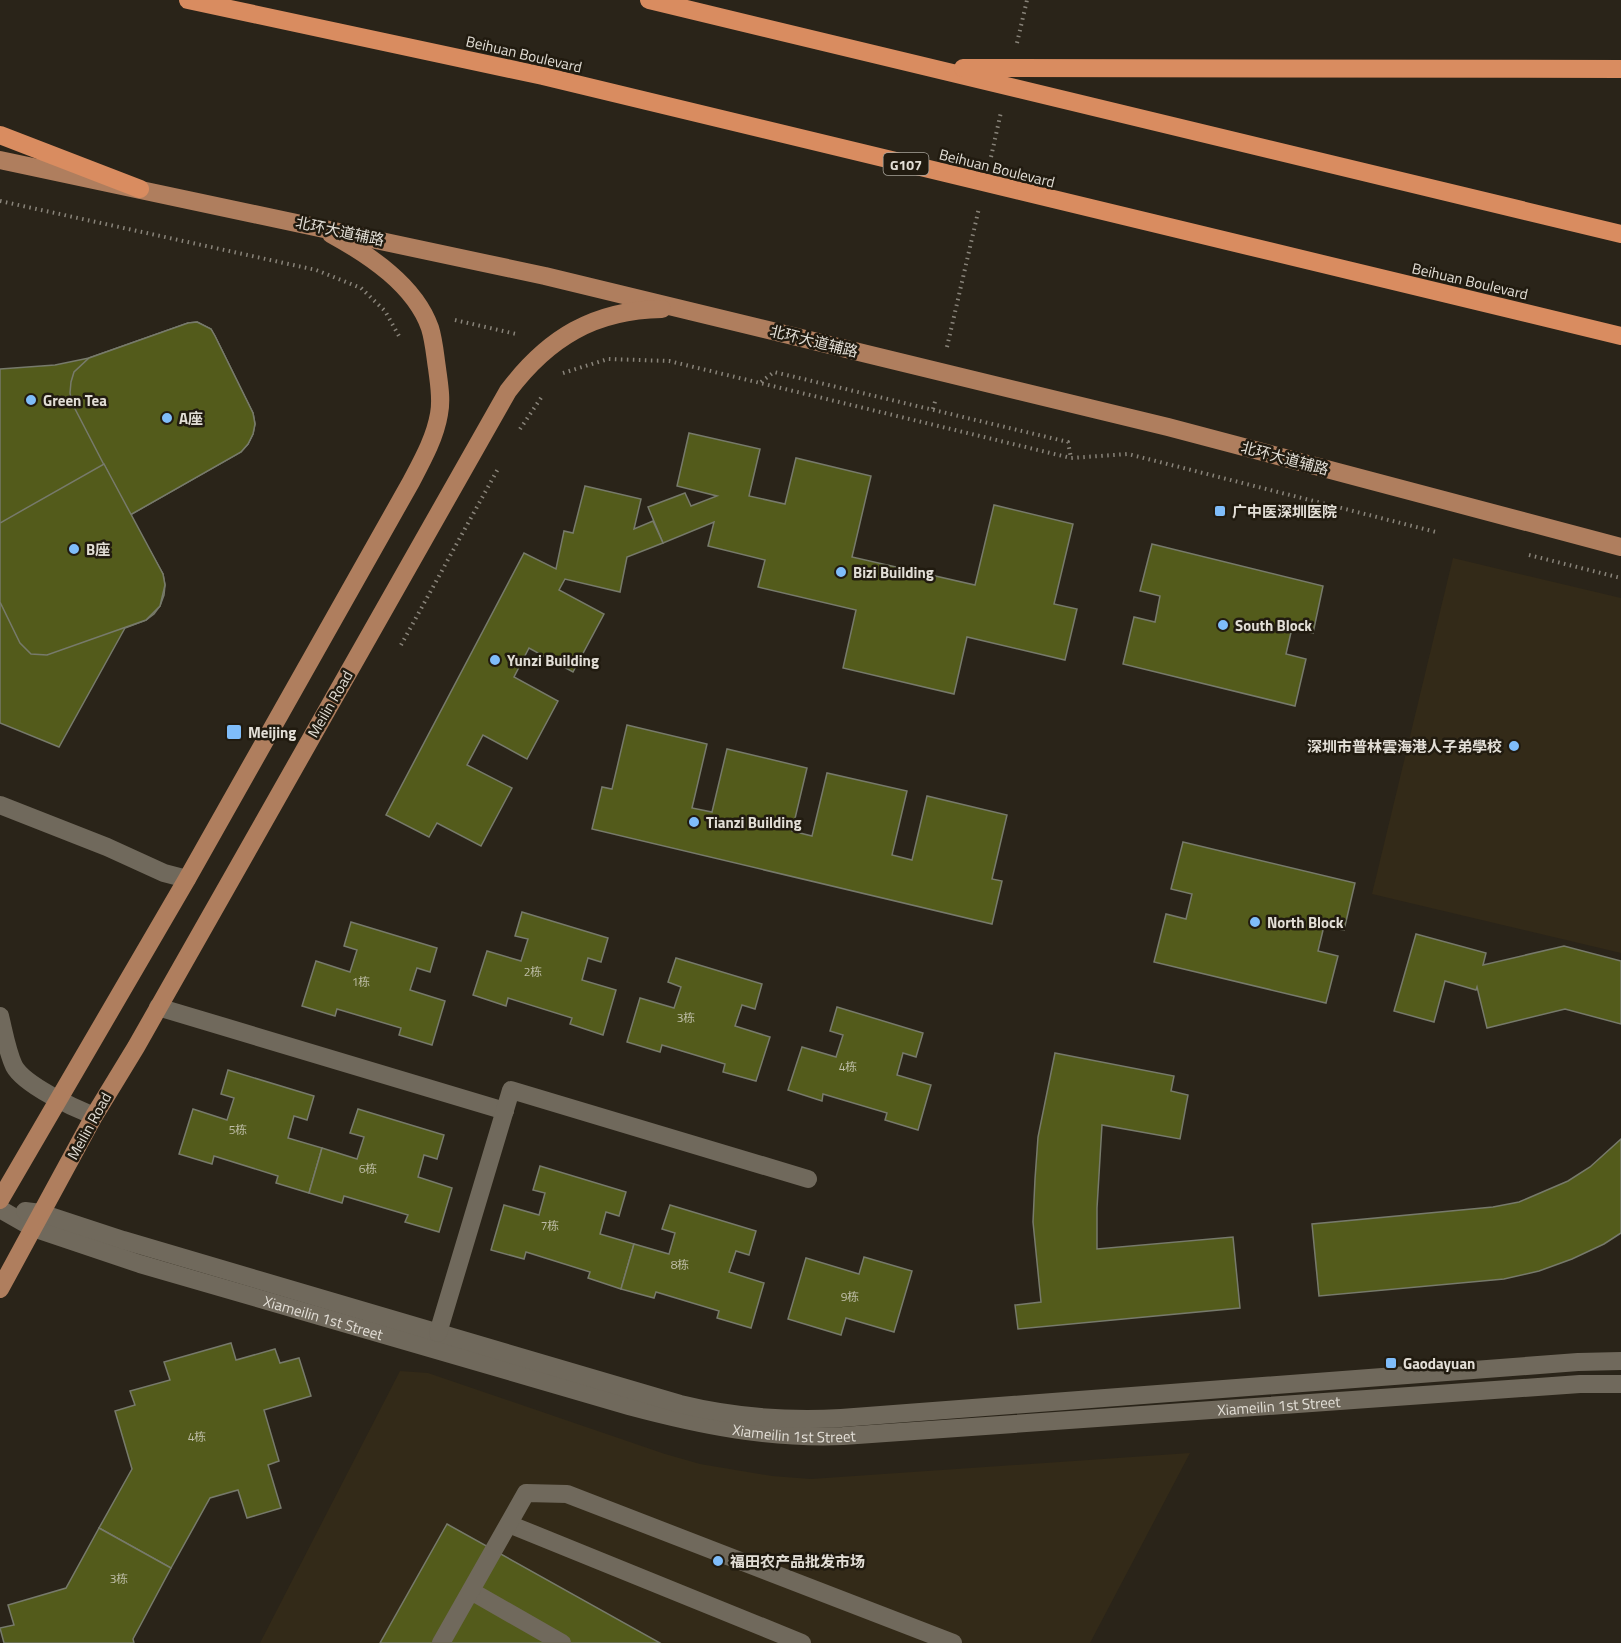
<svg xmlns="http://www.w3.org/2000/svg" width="1621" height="1643" font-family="'Titillium Web','Noto Sans SC',sans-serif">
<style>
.built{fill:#332a18}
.building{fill:#535b1b;stroke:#777a6b;stroke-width:1.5}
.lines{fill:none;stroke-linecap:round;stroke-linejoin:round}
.path{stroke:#89847a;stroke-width:4;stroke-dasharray:1.5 4.5;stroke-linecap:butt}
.minor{stroke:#70695c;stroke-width:18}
.major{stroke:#af7e5e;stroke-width:18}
.highway{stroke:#d98c60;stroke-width:18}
.poi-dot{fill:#7fbdfa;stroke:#211b10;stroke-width:2}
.labels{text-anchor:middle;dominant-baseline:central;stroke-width:5;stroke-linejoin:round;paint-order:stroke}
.number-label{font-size:12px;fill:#bebda7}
.shield{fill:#211b10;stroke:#a8a49b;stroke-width:1.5}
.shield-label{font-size:14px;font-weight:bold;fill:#e2ded6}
.street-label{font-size:15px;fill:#e2ded6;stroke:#211b10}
.poi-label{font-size:15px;font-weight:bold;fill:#e2ded6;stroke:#211b10;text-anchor:start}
</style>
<rect width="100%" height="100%" fill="#2a2419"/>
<g class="built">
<path d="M1453 558 1621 598V953L1372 894Z"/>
<path d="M400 1371 428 1373 665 1454 700 1464 772 1476 811 1479 1190 1453 1090 1643H260Z"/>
</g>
<g class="building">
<path d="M197 322 211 329 215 336 253 413 255 424 253 434 248 444 241 452 130 515 163 574 165 585 164 595 160 606 154 614 146 620 125 628 59 747 0 723V369L55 365 89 358 188 323Z"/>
<path d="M197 322 211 329 215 336 253 413 255 424 253 434 248 444 241 452 130 515 72 403 70 393 71 382 74 372 89 358 188 323Z"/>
<path d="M689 433 760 449 749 496 785 504 796 458 871 476 852 557 975 585 994 505 1073 524 1054 604 1077 609 1065 660 967 637 954 694 843 668 856 610 758 587 765 560 708 546 714 522 663 543 648 507 685 493 691 506 717 496 677 486Z"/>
<path d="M104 464 163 574 165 585 160 606 146 620 47 655 31 654 20 643 0 602V523Z"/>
<path d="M585 486 641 499 634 529 653 521 663 543 627 557 620 592 565 579 559 590 604 614 573 672 529 648 514 677 558 701 527 759 483 735 467 765 512 788 481 846 437 823 429 837 386 815 524 553 556 569 564 531 573 533Z"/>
<path d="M1152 544 1323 586 1313 633 1292 628 1286 654 1306 659 1295 706 1123 664 1134 617 1155 622 1160 596 1140 591Z"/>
<path d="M627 725 707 744 692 808 712 812 727 749 807 768 792 831 812 836 827 773 907 791 892 855 912 860 927 796 1007 815 992 879 1002 881 992 924 592 829 602 787 612 789Z"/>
<path d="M1183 842 1355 883 1344 930 1324 926 1318 951 1338 956 1326 1003 1154 962 1166 914 1186 919 1192 894 1171 889Z"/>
<path d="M522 912 608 938 601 962 588 958 582 980 616 990 603 1035 570 1024 572 1018 508 998 506 1006 473 995 487 951 521 961 528 939 515 936Z"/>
<path d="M351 922 437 948 430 972 417 968 410 990 445 1001 432 1045 399 1035 401 1028 337 1009 335 1016 302 1006 316 961 350 972 357 950 344 946Z"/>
<path d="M1416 934 1486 953 1483 965 1564 946 1621 961V1024L1565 1009 1487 1028 1477 987 1476 990 1445 981 1434 1022 1394 1011Z"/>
<path d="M676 958 762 984 755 1009 742 1005 735 1026 770 1037 756 1081 723 1072 725 1064 662 1045 660 1052 627 1042 640 998 674 1008 681 987 668 982Z"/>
<path d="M837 1007 923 1033 916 1057 903 1053 897 1075 931 1085 918 1130 885 1120 887 1113 823 1094 822 1101 788 1090 802 1047 836 1057 843 1035 830 1031Z"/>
<path d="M1055 1053 1174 1076 1171 1091 1188 1095 1180 1139 1102 1125 1097 1208V1249L1233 1237 1240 1308 1018 1329 1015 1305 1041 1302 1033 1222 1035 1179 1038 1137Z"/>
<path d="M228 1070 314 1096 307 1120 294 1116 288 1138 322 1148 309 1193 276 1183 278 1176 214 1156 212 1164 179 1154 193 1109 227 1120 234 1098 221 1094Z"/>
<path d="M358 1109 444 1135 437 1159 424 1155 418 1177 452 1188 439 1232 405 1222 408 1215 344 1196 342 1203 309 1193 322 1148 357 1159 364 1137 350 1133Z"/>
<path d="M1621 1139V1233L1604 1244 1572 1259 1539 1271 1504 1279 1319 1296 1312 1224 1493 1207 1519 1202 1568 1181 1590 1167Z"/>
<path d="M540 1166 626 1192 619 1216 606 1212 600 1234 634 1244 621 1289 588 1278 590 1272 526 1252 524 1259 491 1250 504 1205 539 1215 545 1193 533 1190Z"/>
<path d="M670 1205 756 1231 749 1255 736 1251 729 1272 764 1283 751 1328 717 1318 719 1311 656 1292 654 1298 621 1289 634 1244 669 1254 675 1233 662 1229Z"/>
<path d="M864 1257 912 1271 894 1332 846 1318 841 1335 788 1319 806 1258 859 1274Z"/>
<path d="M231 1343 236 1360 275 1349 280 1363 299 1358 311 1396 264 1410 279 1461 268 1465 281 1508 247 1518 238 1490 210 1498 171 1568 99 1528 132 1469 115 1411 135 1405 130 1391 170 1380 164 1362Z"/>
<path d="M447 1524 660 1643H380Z"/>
<path d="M99 1528 171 1568 133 1639 134 1643H4L0 1628 14 1625 8 1605 66 1588Z"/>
</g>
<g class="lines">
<g class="path">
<path d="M1017 43 1027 0"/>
<path d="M991 157 1001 112"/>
<path d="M0 201 316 270 361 288 385 311 399 336"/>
<path d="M455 320 516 334"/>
<path d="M947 347 979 208"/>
<path d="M563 373 608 359 669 361 1071 458 1128 454 1436 532"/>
<path d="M761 382 774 372 1068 442 1071 458"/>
<path d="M933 409 936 398"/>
<path d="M520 429 543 395"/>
<path d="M1529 555 1621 578"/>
<path d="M401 645 499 467"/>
</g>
<g class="minor">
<path d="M0 805 107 847 164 873 187 879"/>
<path d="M158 1007 505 1111"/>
<path d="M0 1016C4 1032 7 1051 14 1066 24 1085 74 1108 94 1116"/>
<path id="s1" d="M0 1209 33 1228 140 1264 629 1406C700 1425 769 1439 843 1436L1580 1384H1621"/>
<path d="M25 1211 41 1213 123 1240 680 1404C733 1417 787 1421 841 1418L1578 1362 1621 1361"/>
<path d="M438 1333 511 1090 808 1179"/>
<path d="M516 1527 802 1643"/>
<path d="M471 1591 562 1643"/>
<path d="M441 1643 526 1493 567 1494 953 1643"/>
</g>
<g class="major">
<path d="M0 160 545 276 1168 427 1621 547"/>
<path d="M0 1200 187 879 411 482C422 461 435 438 439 414 442 399 439 384 437 368 435 355 434 341 430 328 415 285 369 255 331 234"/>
<path d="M0 1289 94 1116 136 1047 508 391C548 338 594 310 662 309"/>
</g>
<g class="highway">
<path d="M188 0 543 76 1621 336"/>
<path d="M649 0 1621 234"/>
<path d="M963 68 1621 69"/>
<path d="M0 135 140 189"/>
</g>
</g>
<g class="poi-dot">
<circle cx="31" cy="400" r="6"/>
<circle cx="167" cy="418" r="6"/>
<rect x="1214" y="505" width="12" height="12" rx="3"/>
<circle cx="74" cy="549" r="6"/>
<circle cx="841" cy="572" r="6"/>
<circle cx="1223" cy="625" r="6"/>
<circle cx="495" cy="660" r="6"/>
<rect x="226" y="724" width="16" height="16" rx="3"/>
<circle cx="1514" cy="746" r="6"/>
<circle cx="694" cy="822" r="6"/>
<circle cx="1255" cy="922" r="6"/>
<rect x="1385" y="1357" width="12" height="12" rx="3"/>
<circle cx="718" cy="1561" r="6"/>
</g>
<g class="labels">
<g class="number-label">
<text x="533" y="971">2栋</text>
<text x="361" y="981">1栋</text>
<text x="686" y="1017">3栋</text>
<text x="848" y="1066">4栋</text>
<text x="238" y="1129">5栋</text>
<text x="368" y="1168">6栋</text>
<text x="550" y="1225">7栋</text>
<text x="680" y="1264">8栋</text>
<text x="850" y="1296">9栋</text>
<text x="197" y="1436">4栋</text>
<text x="119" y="1578">3栋</text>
</g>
<rect class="shield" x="883.5" y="153" width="45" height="22" rx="4.5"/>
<g class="shield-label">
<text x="906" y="164">G107</text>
</g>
<g class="street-label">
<text transform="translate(524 54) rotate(13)">Beihuan Boulevard</text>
<text transform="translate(997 168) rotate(14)">Beihuan Boulevard</text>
<text transform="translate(340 231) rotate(12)">北环大道辅路</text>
<text transform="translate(1470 281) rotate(13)">Beihuan Boulevard</text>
<text transform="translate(814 341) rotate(14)">北环大道辅路</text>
<text transform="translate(1285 458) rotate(15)">北环大道辅路</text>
<text transform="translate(330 704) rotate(-60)">Meilin Road</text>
<text transform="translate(89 1126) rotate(-61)">Meilin Road</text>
<text stroke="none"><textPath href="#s1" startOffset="342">Xiameilin 1st Street</textPath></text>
<text stroke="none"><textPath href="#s1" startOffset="1314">Xiameilin 1st Street</textPath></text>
<text stroke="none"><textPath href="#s1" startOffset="828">Xiameilin 1st Street</textPath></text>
</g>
<g class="poi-label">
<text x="43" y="400">Green Tea</text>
<text x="179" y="418">A座</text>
<text x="1232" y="511">广中医深圳医院</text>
<text x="86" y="549">B座</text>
<text x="853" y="572">Bizi Building</text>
<text x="1235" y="625">South Block</text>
<text x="507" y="660">Yunzi Building</text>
<text x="248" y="732">Meijing</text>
<text x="1502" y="746" text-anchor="end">深圳市普林雲海港人子弟學校</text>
<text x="706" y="822">Tianzi Building</text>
<text x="1267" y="922">North Block</text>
<text x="1403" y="1363">Gaodayuan</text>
<text x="730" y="1561">福田农产品批发市场</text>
</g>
</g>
</svg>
